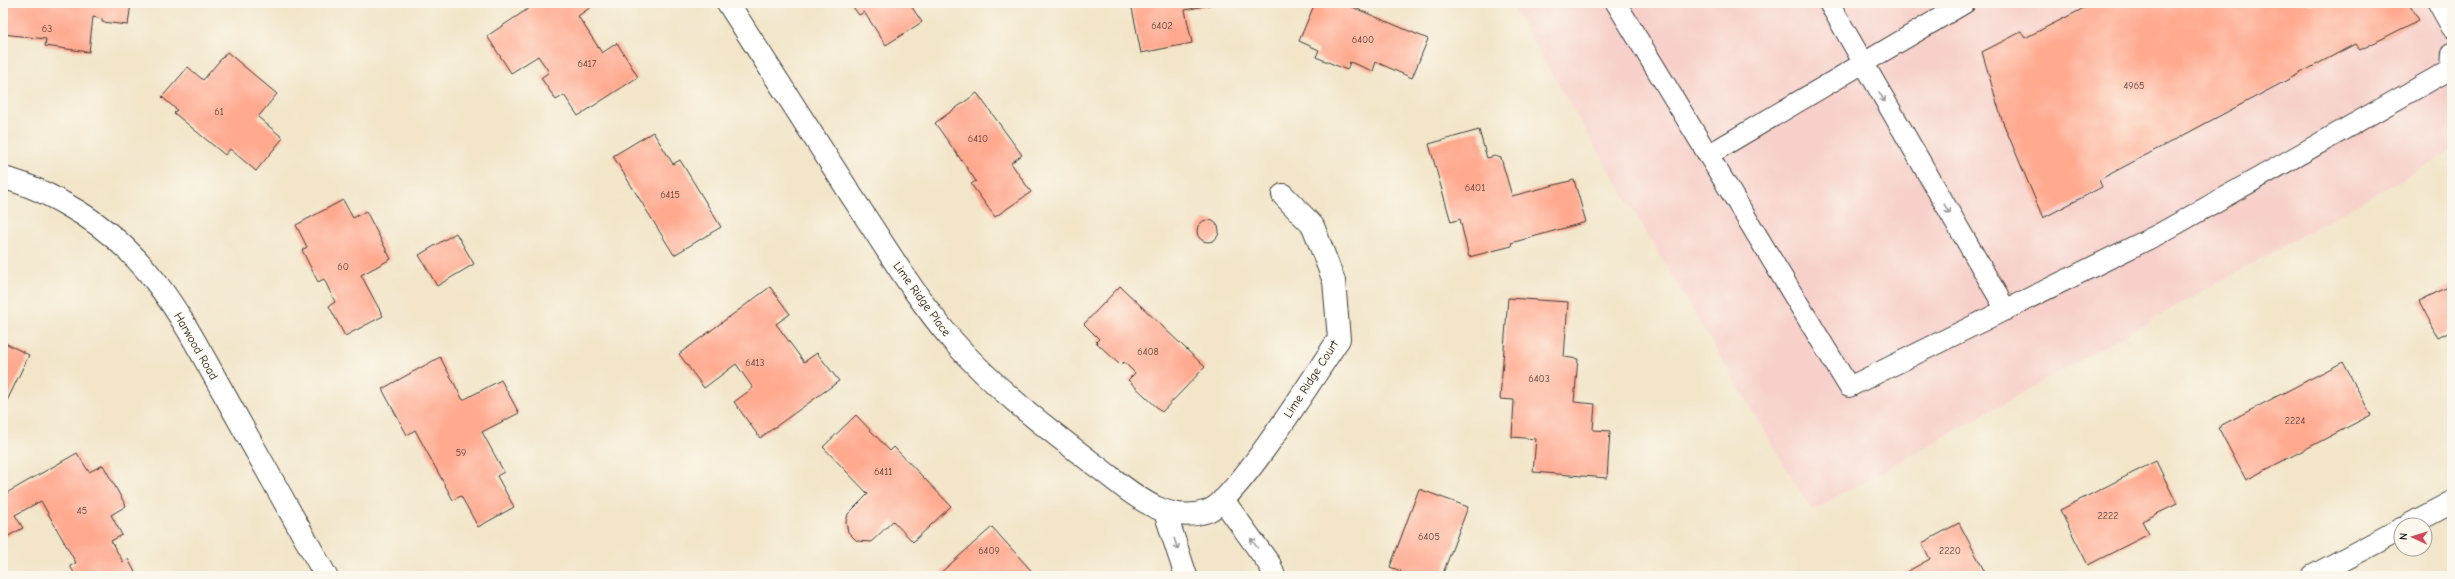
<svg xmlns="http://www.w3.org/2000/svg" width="2455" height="579" font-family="'Comic Neue',sans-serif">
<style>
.built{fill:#f7d0ca}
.building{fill:#ffa98f}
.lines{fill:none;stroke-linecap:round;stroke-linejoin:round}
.lane-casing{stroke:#3c3a36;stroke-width:22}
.street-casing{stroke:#3c3a36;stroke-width:24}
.lane{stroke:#fff;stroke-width:20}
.street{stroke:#fff;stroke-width:22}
.oneway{stroke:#999}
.labels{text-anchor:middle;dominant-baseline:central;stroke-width:3;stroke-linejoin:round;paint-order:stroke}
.number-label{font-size:10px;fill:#553f39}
.street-label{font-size:12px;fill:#1c1c1c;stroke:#fbf7ec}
</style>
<rect width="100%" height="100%" fill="#fbf7ec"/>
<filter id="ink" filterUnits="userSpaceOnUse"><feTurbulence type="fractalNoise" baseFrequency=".025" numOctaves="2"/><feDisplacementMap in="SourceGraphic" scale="8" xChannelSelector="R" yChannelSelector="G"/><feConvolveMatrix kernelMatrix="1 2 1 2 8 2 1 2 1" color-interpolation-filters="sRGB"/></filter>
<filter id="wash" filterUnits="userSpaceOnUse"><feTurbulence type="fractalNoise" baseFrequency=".012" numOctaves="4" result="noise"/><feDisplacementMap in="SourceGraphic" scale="16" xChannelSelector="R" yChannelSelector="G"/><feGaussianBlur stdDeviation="0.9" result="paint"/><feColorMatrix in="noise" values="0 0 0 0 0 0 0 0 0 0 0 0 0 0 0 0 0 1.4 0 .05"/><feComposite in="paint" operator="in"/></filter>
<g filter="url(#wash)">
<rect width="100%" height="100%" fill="#f2e5c9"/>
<path class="built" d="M1510 3H2452V151L1812 511Z"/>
<g id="blocks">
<g class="building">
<path d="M3 3H131L128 25 102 22V19L93 17 89 52 45 46 46 39 3 34Z"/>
<path d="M537 3H592L594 5 578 16 602 53 617 43 638 77 578 116 564 95 556 100 541 78 549 72 538 56 511 73 487 36Z"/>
<path d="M850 3H909L922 22 886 45 864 12 859 15Z"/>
<path d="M1131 3H1214V4L1185 10 1192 43 1141 53Z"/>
<path d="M1315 3H1343L1428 39 1412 78 1376 62 1373 71 1350 62 1347 70 1316 57 1319 50 1299 41Z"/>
<path d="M2094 3H2409L2419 20 2360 50 2355 44 2099 180 2102 187 2043 218 2002 120 1982 52 2021 32 2025 38Z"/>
<path d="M227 52 277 94 258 117 283 138 256 171 230 149 225 155 174 113 177 110 162 97 188 67 203 80Z"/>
<path d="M977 93 1022 155 1011 163 1031 192 995 217 971 184 976 181 935 123Z"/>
<path d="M1479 130 1487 158 1495 156 1501 158 1512 196 1574 180 1586 222 1511 243 1512 246 1469 257 1460 219 1451 222 1429 144Z"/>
<path d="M653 132 673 164 680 160 721 227 674 255 613 156Z"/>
<path d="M343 200 353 218 366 211 391 259 361 275 383 316 345 336 329 306 335 302 324 279 318 282 302 250 307 247 296 225Z"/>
<circle cx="1208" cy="231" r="11"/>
<path d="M456 233 474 264 437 286 419 255Z"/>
<path d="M1120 286 1205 367 1162 412 1128 380 1135 373 1124 362 1120 365 1096 342 1099 339 1084 324Z"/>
<path d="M2450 286 2452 290V330L2438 337 2419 301Z"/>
<path d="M770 287 790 314 776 324 804 362 817 353 839 381 760 438 734 402 753 388 736 364 704 388 679 354Z"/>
<path d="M1508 298 1568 302 1564 357 1578 359 1574 402 1595 404 1593 430 1610 431 1607 478 1533 472 1536 439 1512 437 1514 400 1500 399Z"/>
<path d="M3 342 29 355 3 409Z"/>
<path d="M440 357 463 400 501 380 519 413 482 432 504 472 497 476 514 507 478 527 461 496 453 500 415 430 407 435 382 389Z"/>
<path d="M2343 362 2371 415 2246 480 2218 427Z"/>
<path d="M856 415 890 451 894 447 951 506 913 542 893 521 871 542 857 541 848 532 846 522 848 514 868 494 823 447Z"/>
<path d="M77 453 89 472 103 465 126 506 111 515 122 535 111 541 123 562 128 559 137 576H76L70 566 76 563 41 501 15 515 23 528 3 539V495Z"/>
<path d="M2156 461 2177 504 2142 521 2149 534 2088 565 2060 510Z"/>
<path d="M1419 489 1468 507 1442 576H1399L1401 571 1390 567Z"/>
<path d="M1959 523 1987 576H1899L1930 559 1922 543Z"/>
<path d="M992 527 1036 576H937Z"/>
</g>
</g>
</g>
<g filter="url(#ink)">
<use href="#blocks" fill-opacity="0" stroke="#3c3a36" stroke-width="1"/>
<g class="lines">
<g class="lane-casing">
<g id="lane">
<path d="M1616 3 1849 387 2159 234 2451 69 2452 53"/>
<path d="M1829 3 2006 310"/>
<path d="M2438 3 2452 28"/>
<path d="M1708 155 1965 3"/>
</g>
</g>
<g class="street-casing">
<g id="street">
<path d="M728 3C770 68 811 133 853 198 885 246 915 297 953 341 996 390 1048 429 1099 468 1131 492 1165 526 1208 511 1236 501 1318 370 1339 339L1334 281 1313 226 1283 195"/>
<path d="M3 178C26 183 46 193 67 205 154 253 186 327 233 410 264 465 295 521 326 576"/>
<path d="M1223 500 1270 565 1274 576"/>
<path d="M1165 512 1186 576"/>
<path d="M2409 525 2452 502"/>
<path d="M2313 576 2401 529"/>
</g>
</g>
<use href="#lane" class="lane"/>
<use href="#street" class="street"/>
</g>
<defs><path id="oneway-shaft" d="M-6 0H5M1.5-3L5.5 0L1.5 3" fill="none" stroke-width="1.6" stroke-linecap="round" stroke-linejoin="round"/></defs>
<g class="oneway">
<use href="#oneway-shaft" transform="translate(1882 97) rotate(60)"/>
<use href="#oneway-shaft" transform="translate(1947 209) rotate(60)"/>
<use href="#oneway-shaft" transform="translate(1254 543) rotate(-126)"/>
<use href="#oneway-shaft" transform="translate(1176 544) rotate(72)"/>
</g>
</g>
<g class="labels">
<g class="number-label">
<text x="1162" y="26">6402</text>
<text x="47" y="29">63</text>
<text x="1363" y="40">6400</text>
<text x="587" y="64">6417</text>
<text x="2134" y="86">4965</text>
<text x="219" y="112">61</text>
<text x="978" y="139">6410</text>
<text x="1475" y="188">6401</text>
<text x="670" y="195">6415</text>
<text x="343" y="267">60</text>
<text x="1148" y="352">6408</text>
<text x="755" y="363">6413</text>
<text x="1539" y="379">6403</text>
<text x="2295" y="421">2224</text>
<text x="461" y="453">59</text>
<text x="883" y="472">6411</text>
<text x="82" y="511">45</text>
<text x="2108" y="516">2222</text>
<text x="1429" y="537">6405</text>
<text x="989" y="551">6409</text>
<text x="1950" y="551">2220</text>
</g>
<g class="street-label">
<text transform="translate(922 299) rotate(54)">Lime Ridge Place</text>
<text transform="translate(196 346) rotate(60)">Harwood Road</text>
<text transform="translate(1311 379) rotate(-57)">Lime Ridge Court</text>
</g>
</g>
<rect width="2455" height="579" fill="none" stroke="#fbf7ec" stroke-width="16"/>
<g transform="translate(2413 537) rotate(274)"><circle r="19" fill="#fbf7ec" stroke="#a29f99"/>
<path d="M0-3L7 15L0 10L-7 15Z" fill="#d1495b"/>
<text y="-6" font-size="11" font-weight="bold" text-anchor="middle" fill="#1c1c1c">N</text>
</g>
</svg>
